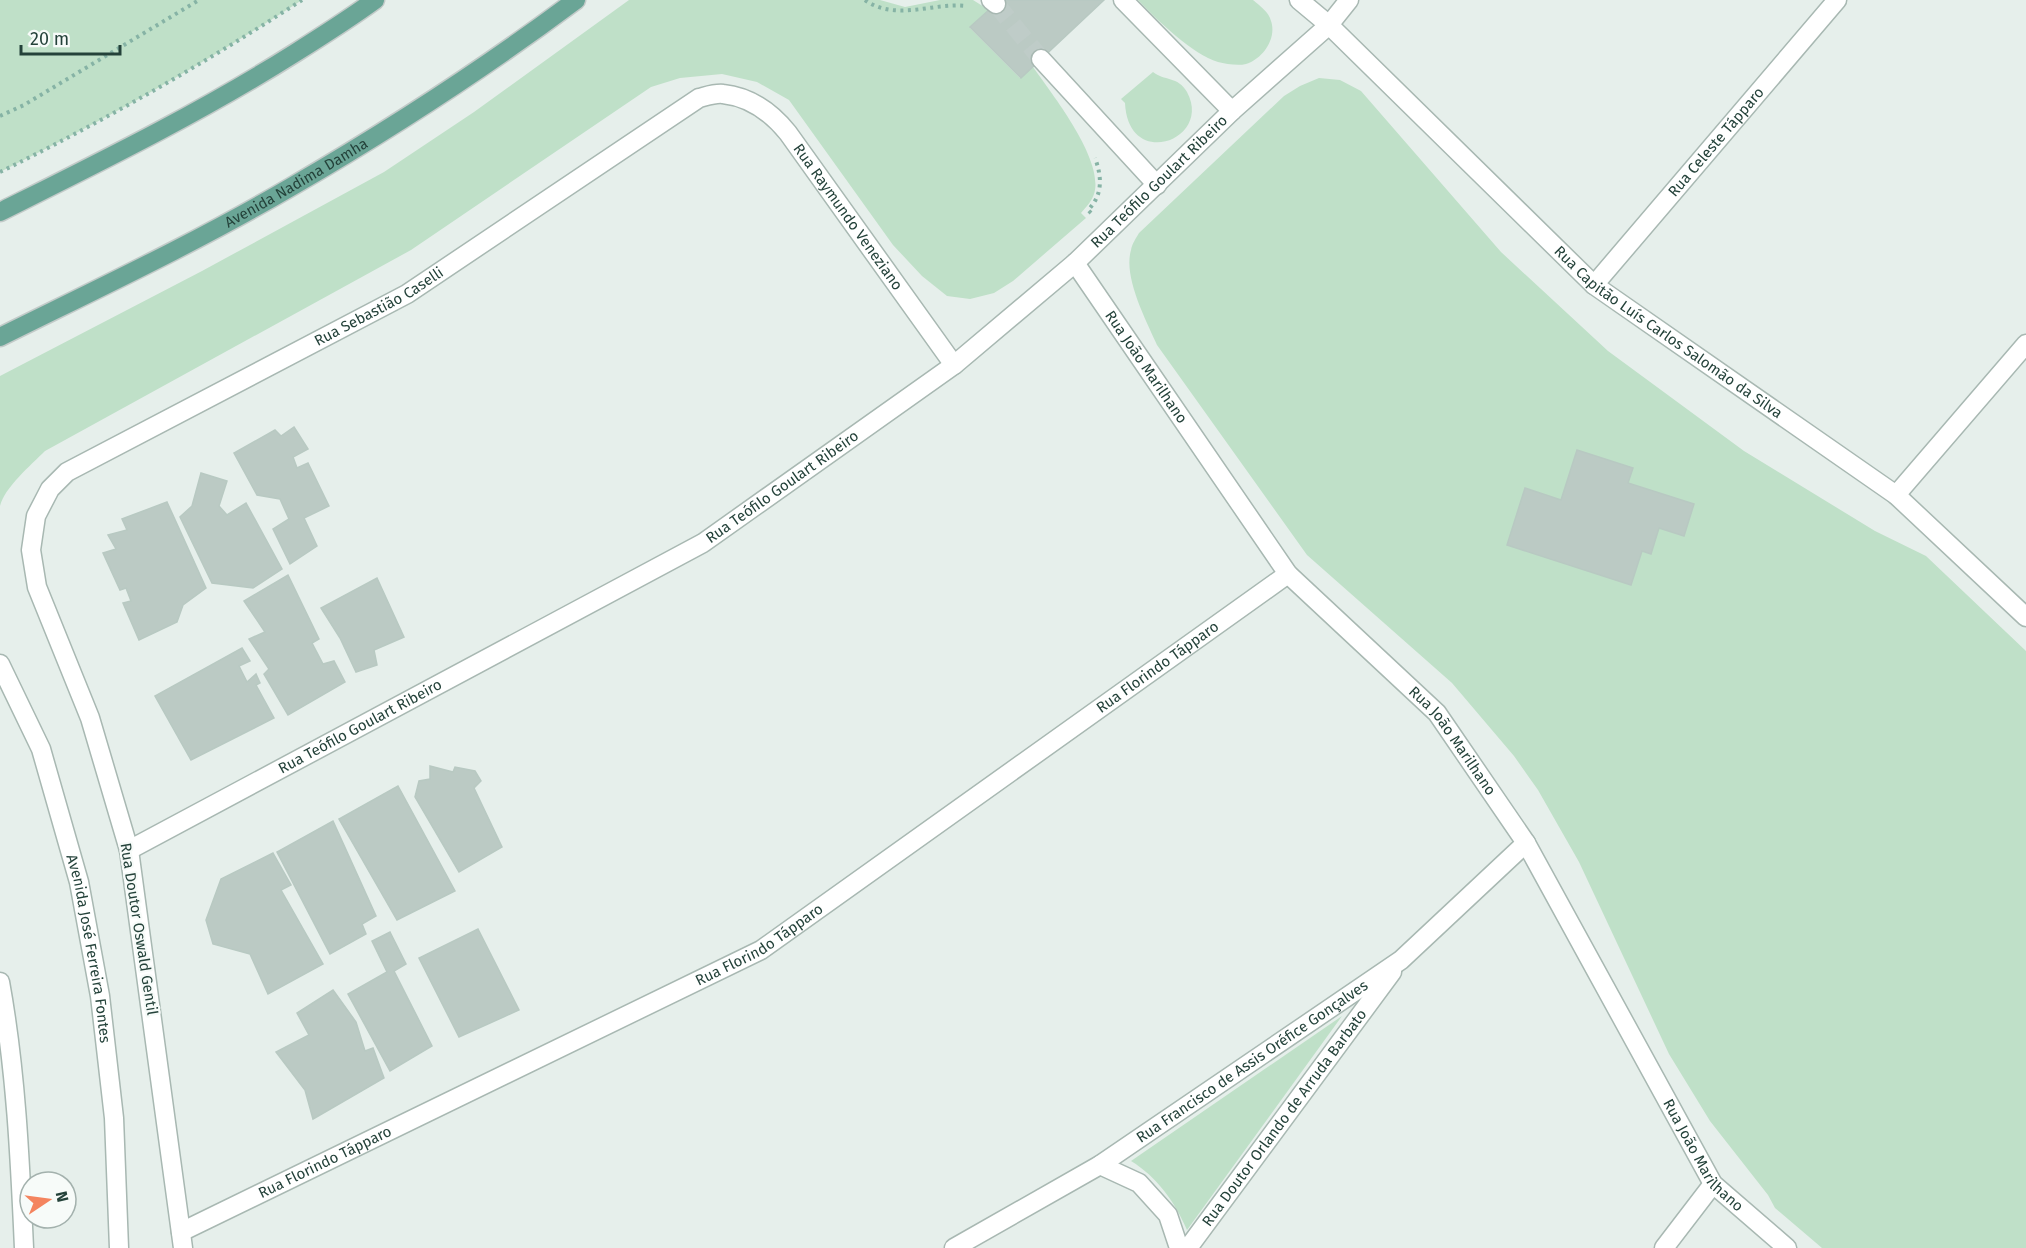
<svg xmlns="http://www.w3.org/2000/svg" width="2026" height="1248" font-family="'Fira Sans',sans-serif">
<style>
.green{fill:#bfe0c8}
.building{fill:#bbcac4;stroke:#b8c9c2;stroke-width:1.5}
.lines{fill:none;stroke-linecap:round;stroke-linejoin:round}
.minor-tunnel{stroke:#bfccc8;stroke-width:18;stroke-dasharray:18 9;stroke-linecap:butt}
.minor-casing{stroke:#a8b8b2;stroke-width:21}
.tertiary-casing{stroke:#a8b8b2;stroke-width:21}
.primary-casing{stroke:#c2cac8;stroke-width:21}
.path{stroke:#86b3a5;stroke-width:4;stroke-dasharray:3 4.5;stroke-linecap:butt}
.minor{stroke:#fff;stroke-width:18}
.tertiary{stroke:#fff;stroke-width:18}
.primary{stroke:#6aa596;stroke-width:18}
.labels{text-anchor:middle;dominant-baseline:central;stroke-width:4.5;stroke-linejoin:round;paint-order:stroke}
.street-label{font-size:15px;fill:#24423a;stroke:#f7fbf9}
</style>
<rect width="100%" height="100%" fill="#e6efeb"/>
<g class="green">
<path d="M0 0H302C205 63 104 121 0 172Z"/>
<path d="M629 0H880L905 7 940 0H973L989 10 970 28 1020 78 1033 67C1051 93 1105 160 1094 194 1092 201 1086 207 1081 213L1086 218 1013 281 994 293 970 299 947 296 922 276 893 245 789 100 757 82 722 74 680 78 651 87 411 250 45 451C31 465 5 487 0 506V376L202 271 384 172 474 112Z"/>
<path d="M1138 0H1253C1260 6 1269 12 1271 21 1277 38 1263 59 1246 64 1238 66 1226 64 1218 62 1193 55 1156 19 1138 0Z"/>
<path d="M1153 72C1164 81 1178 76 1187 92 1213 140 1128 171 1125 103L1121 99Z"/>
<path d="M1319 78 1340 80 1361 91 1501 252 1608 351 1744 451 1875 531 1926 556 2026 651V1248H1822L1775 1208 1768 1195 1710 1121 1669 1054 1579 862 1538 790 1514 756 1452 683 1307 555 1157 345C1146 320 1123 277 1131 250 1132 244 1136 238 1139 233L1284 96 1300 86Z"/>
<path d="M1342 1016 1187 1230C1175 1202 1157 1177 1131 1161Z"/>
</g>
<g class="building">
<path d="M1000 0H1104L1021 78 970 27Z"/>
<path d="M294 427 308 449 293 457 297 468 308 463 329 506 304 518 317 546 290 564 273 529 289 519 280 499 257 495 234 453 275 430 281 436Z"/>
<path d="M1577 450 1633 468 1628 483 1694 504 1684 536 1659 528 1651 554 1642 551 1631 585 1507 545 1525 488 1561 500Z"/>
<path d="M201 473 227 481 219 506 227 515 246 503 282 569 253 588 212 583 180 517 192 506Z"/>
<path d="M167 502 206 588 183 605 177 622 139 640 123 603 131 601 126 588 120 590 103 553 116 549 108 535 127 530 122 519Z"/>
<path d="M288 575 319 639 312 643 323 664 334 661 345 682 288 715 264 674 269 669 249 639 265 632 244 601Z"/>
<path d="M377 578 404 637 374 650 377 665 356 672 340 638 321 608Z"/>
<path d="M242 648 250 661 239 666 247 682 256 674 260 683 256 685 274 718 191 760 155 696Z"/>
<path d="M430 766 453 772 455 767 475 771 481 781 474 788 502 847 459 872 415 797 419 781 430 779Z"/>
<path d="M398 786 455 891 397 920 339 819Z"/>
<path d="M333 821 376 916 362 924 366 934 330 954 277 852Z"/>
<path d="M273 853 291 885 281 890 323 964 268 994 250 954 213 944 206 920 221 879Z"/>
<path d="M478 929 519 1010 459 1037 419 958Z"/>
<path d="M390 932 406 964 394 971 432 1046 390 1071 348 994 387 972 372 941Z"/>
<path d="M333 990 356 1022 365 1051 373 1048 384 1078 313 1119 305 1090 276 1052 309 1035 297 1013Z"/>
</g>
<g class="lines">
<path class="minor-tunnel" d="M996 4 1041 59"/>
<g class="minor-casing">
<g id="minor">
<path d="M991 0 996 4"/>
<path d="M1123 0 1232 111"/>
<path id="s1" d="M1299 0 1329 25 1594 285 1896 495 2026 617"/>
<path d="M1041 59 1157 185"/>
<path id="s2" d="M1075 263 1288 574 1437 713 1526 843 1713 1184 1787 1248"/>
<path id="s3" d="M1594 285 1837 0"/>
<path d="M1896 495 2026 344"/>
<path id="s4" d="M129 850 703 543 954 365 1075 263 1232 111 1329 25 1349 0"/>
<path d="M1100 1165 1139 1183 1168 1215 1179 1248"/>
<path id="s5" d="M181 1232 761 950 1288 574"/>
<path id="s6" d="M183 1248 129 850 90 718 37 587 31 550 36 516 50 489 67 472 407 294 699 98C707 96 716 93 723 94 751 97 771 112 788 133L954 365"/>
<path id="s7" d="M954 1248 1100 1165 1401 960 1526 843"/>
<path id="s8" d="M1188 1248 1392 972"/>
<path d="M1664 1248 1713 1184"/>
</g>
</g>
<g class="tertiary-casing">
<g id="tertiary">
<path id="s9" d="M0 664 41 749 79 882 100 996 114 1118 119 1248"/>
<path d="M0 982C16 1070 20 1159 24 1248"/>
</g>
</g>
<g class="primary-casing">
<g id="primary">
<path d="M0 212C100 162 200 113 295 53 322 36 349 19 375 0"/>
<path id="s10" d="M0 337C97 289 197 242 291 187 389 130 485 68 576 0"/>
</g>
</g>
<g class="path">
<path d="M865 0C896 22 933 2 967 6"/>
<path d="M0 116 24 105 199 0"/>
<path d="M0 172C104 121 205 63 302 0"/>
<path d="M1091 213 1088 210C1103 195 1102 177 1095 158"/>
</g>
<use href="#minor" class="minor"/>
<use href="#tertiary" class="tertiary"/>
<use href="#primary" class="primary"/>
</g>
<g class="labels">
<g class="street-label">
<text stroke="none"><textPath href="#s3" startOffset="188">Rua Celeste Tápparo</textPath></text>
<text stroke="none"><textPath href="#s4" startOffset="1234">Rua Teófilo Goulart Ribeiro</textPath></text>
<text stroke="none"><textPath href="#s10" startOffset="334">Avenida Nadima Damha</textPath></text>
<text stroke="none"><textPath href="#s6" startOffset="1748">Rua Raymundo Veneziano</textPath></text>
<text stroke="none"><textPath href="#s6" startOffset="1160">Rua Sebastião Caselli</textPath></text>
<text stroke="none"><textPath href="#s1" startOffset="498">Rua Capitão Luís Carlos Salomão da Silva</textPath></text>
<text stroke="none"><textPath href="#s2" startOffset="126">Rua João Marilhano</textPath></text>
<text stroke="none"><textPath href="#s4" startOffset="748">Rua Teófilo Goulart Ribeiro</textPath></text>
<text stroke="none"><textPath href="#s5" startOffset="1132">Rua Florindo Tápparo</textPath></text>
<text stroke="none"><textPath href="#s4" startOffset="262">Rua Teófilo Goulart Ribeiro</textPath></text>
<text stroke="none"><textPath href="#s2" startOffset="612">Rua João Marilhano</textPath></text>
<text transform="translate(139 929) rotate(81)">Rua Doutor Oswald Gentil</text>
<text stroke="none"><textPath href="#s5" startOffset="646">Rua Florindo Tápparo</textPath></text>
<text stroke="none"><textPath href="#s9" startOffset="300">Avenida José Ferreira Fontes</textPath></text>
<text stroke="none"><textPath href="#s7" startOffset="352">Rua Francisco de Assis Oréfice Gonçalves</textPath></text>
<text stroke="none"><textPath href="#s8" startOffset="162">Rua Doutor Orlando de Arruda Barbato</textPath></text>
<text stroke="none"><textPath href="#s2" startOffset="1098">Rua João Marilhano</textPath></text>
<text stroke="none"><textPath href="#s5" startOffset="160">Rua Florindo Tápparo</textPath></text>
</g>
</g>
<g transform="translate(48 1200) rotate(77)"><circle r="28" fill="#f7fbf9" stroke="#a3b1ad" stroke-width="1.5"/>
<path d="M0-4.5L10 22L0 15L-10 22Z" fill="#f4845f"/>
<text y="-9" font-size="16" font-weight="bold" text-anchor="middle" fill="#24423a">N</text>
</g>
<path d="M21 45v9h99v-9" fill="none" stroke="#24423a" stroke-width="3"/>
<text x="30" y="45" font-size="18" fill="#24423a" stroke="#f7fbf9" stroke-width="4.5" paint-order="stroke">20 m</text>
</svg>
